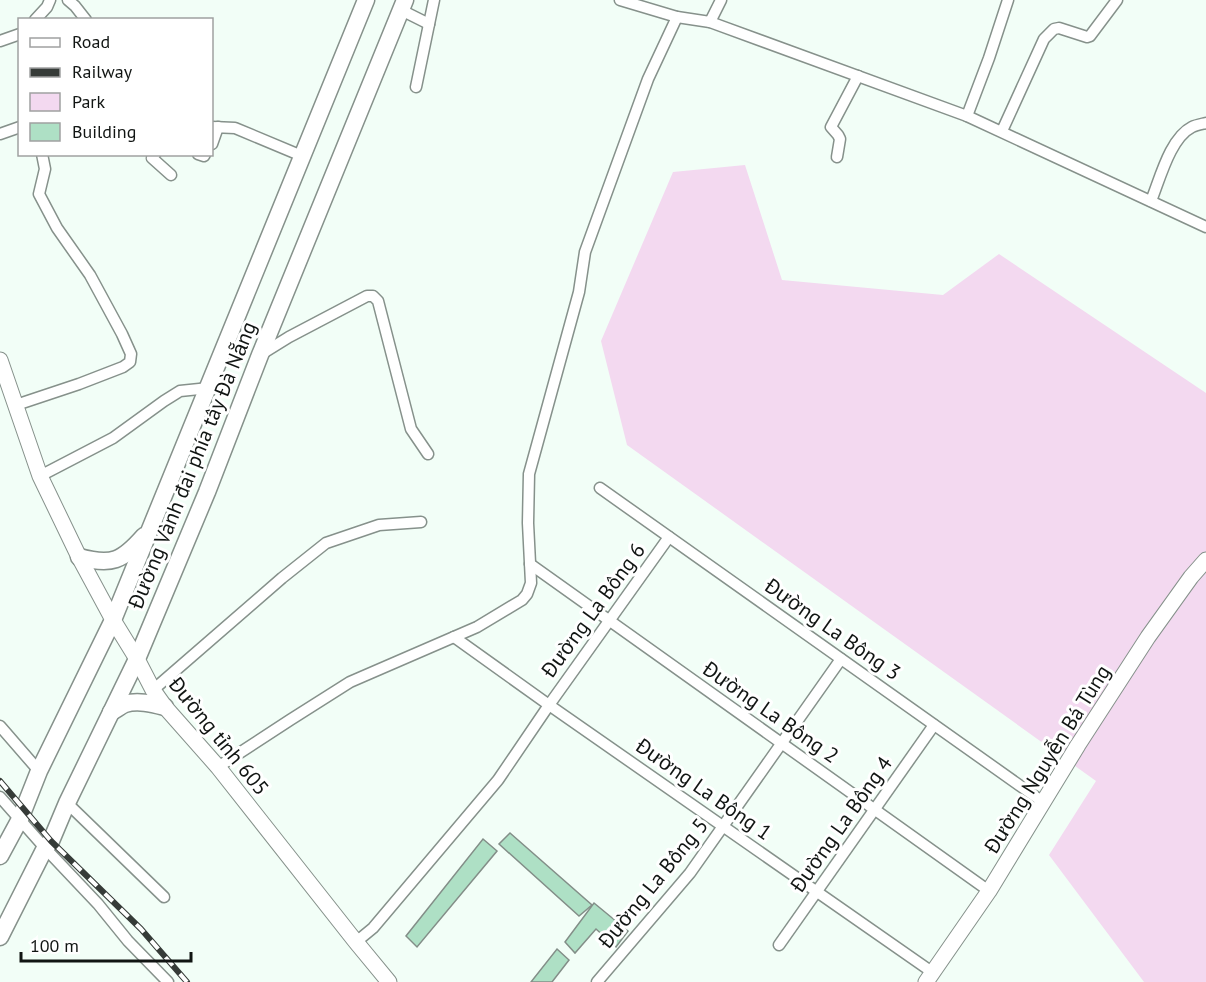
<svg xmlns="http://www.w3.org/2000/svg" width="1206" height="982" font-family="'PT Sans',sans-serif">
<style>
.green{fill:#f3d9f0}
.building{fill:#aee0c5;stroke:#838e88;stroke-width:1.5}
.lines{fill:none;stroke-linecap:round;stroke-linejoin:round}
.street-casing{stroke:#86918b;stroke-width:13}
.secondary-casing{stroke:#86918b;stroke-width:17}
.primary-casing{stroke:#86918b;stroke-width:19}
.street{stroke:#fff;stroke-width:10}
.secondary{stroke:#fff;stroke-width:15}
.primary{stroke:#fff;stroke-width:16}
.rail-casing{stroke:#363b38;stroke-width:6}
.rail{stroke:#fff;stroke-width:4;stroke-dasharray:11;stroke-linecap:butt}
.labels{text-anchor:middle;dominant-baseline:central;stroke-width:6;stroke-linejoin:round;paint-order:stroke}
.street-label{font-size:21px;fill:#111513;stroke:#fff}
</style>
<rect width="100%" height="100%" fill="#f2fef7"/>
<path class="green" d="M745 165 782 280 943 295 999 254 1206 393V982H1144L1049 855 1096 781 627 445 601 341 673 172Z"/>
<g class="building">
<path d="M510 833 592 905 579 916 499 844Z"/>
<path d="M483 839 497 851 417 947 406 936Z"/>
<path d="M594 903 628 931 616 947 596 929 575 953 565 942Z"/>
<path d="M557 949 569 960 552 982H531Z"/>
</g>
<g class="lines">
<g class="street-casing">
<g id="street">
<path d="M68 0 75 6 86 20"/>
<path d="M620 0 677 17 710 22 967 116 1206 227"/>
<path d="M401 10 429 24"/>
<path d="M35 20 47 7 50 0"/>
<path d="M710 22 721 0"/>
<path d="M0 41 20 34"/>
<path d="M416 87 434 0"/>
<path d="M967 116 989 58 1008 0"/>
<path d="M212 127 235 128 302 156"/>
<path d="M1002 131 1044 39 1054 29 1059 28 1087 37 1090 36 1117 0"/>
<path d="M0 134 20 127"/>
<path d="M212 144 218 127"/>
<path d="M155 154 152 158 171 175"/>
<path d="M198 154 204 156 205 154"/>
<path d="M837 157 840 139 838 135 831 127 858 76"/>
<path d="M1151 201C1160 179 1170 138 1192 127 1196 125 1202 124 1206 123"/>
<path d="M260 355 289 337 367 296H373L378 301 411 429 428 454"/>
<path d="M16 405 79 384 123 367 130 362 131 354 122 334 90 275 57 228 39 194 45 169 42 154"/>
<path d="M40 476 113 438 164 401 180 391 209 388"/>
<path d="M600 488 1043 802"/>
<path d="M530 564 989 891"/>
<path d="M454 637 549 705 932 972"/>
<path d="M153 690 282 578 326 543 379 525 421 522"/>
<path d="M0 726 39 771"/>
<path d="M218 767 290 720 350 682 477 627 522 600 527 594 531 583 528 523 529 474 579 292 585 252 648 79 677 17"/>
<path d="M0 797 45 848 98 904 128 941 168 982"/>
<path d="M67 803 164 897"/>
<path d="M356 942 373 928 498 780 549 705 669 537"/>
<path d="M779 945 934 725"/>
<path d="M597 982 690 873 841 659"/>
</g>
</g>
<g class="secondary-casing">
<g id="secondary">
<path d="M0 360 40 476 79 557 113 620 137 659 153 690 165 707 218 767 356 942 389 982"/>
<path d="M926 982 989 891 1078 745 1148 637 1191 577 1206 560"/>
</g>
</g>
<g class="primary-casing">
<g id="primary">
<path d="M79 557C112 566 122 561 144 536"/>
<path d="M111 712C116 710 120 706 125 704 138 700 153 704 165 707"/>
<path d="M0 856 20 819 39 771 113 620 366 0"/>
<path d="M0 937 45 848 51 841 67 803 137 659 207 492 260 355 405 0"/>
</g>
</g>
<use href="#street" class="street"/>
<use href="#secondary" class="secondary"/>
<use href="#primary" class="primary"/>
<g class="rail-casing">
<path id="rail" d="M0 781 51 841 141 929 187 982"/>
</g>
<use href="#rail" class="rail"/>
</g>
<g class="labels">
<g class="street-label">
<text transform="translate(192 465) rotate(-68)">Đường Vành đai phía tây Đà Nẵng</text>
<text transform="translate(593 610) rotate(-54)">Đường La Bông 6</text>
<text transform="translate(833 629) rotate(35)">Đường La Bông 3</text>
<text transform="translate(771 712) rotate(35)">Đường La Bông 2</text>
<text transform="translate(219 736) rotate(51)">Đường tỉnh 605</text>
<text transform="translate(1047 759) rotate(-58)">Đường Nguyễn Bá Tùng</text>
<text transform="translate(704 789) rotate(35)">Đường La Bông 1</text>
<text transform="translate(841 824) rotate(-55)">Đường La Bông 4</text>
<text transform="translate(653 883) rotate(-51)">Đường La Bông 5</text>
</g>
</g>
<rect x="18" y="18" width="195" height="138" fill="#ffffff" stroke="#a0a1a1" stroke-width="1.5"/>
<rect x="30" y="38" width="30" height="9" fill="#ffffff" stroke="#a0a1a1" stroke-width="1.5"/>
<text x="72" y="48" font-size="18" fill="#111513">Road</text>
<rect x="30" y="68" width="30" height="9" fill="#363b38" stroke="#a0a1a1" stroke-width="1.5"/>
<text x="72" y="78" font-size="18" fill="#111513">Railway</text>
<rect x="30" y="93" width="30" height="18" fill="#f3d9f0" stroke="#a0a1a1" stroke-width="1.5"/>
<text x="72" y="108" font-size="18" fill="#111513">Park</text>
<rect x="30" y="123" width="30" height="18" fill="#aee0c5" stroke="#a0a1a1" stroke-width="1.5"/>
<text x="72" y="138" font-size="18" fill="#111513">Building</text>
<path d="M21 952v9h170v-9" fill="none" stroke="#111513" stroke-width="3"/>
<text x="30" y="952" font-size="18" fill="#111513" stroke="#ffffff" stroke-width="4.5" paint-order="stroke">100 m</text>
</svg>
